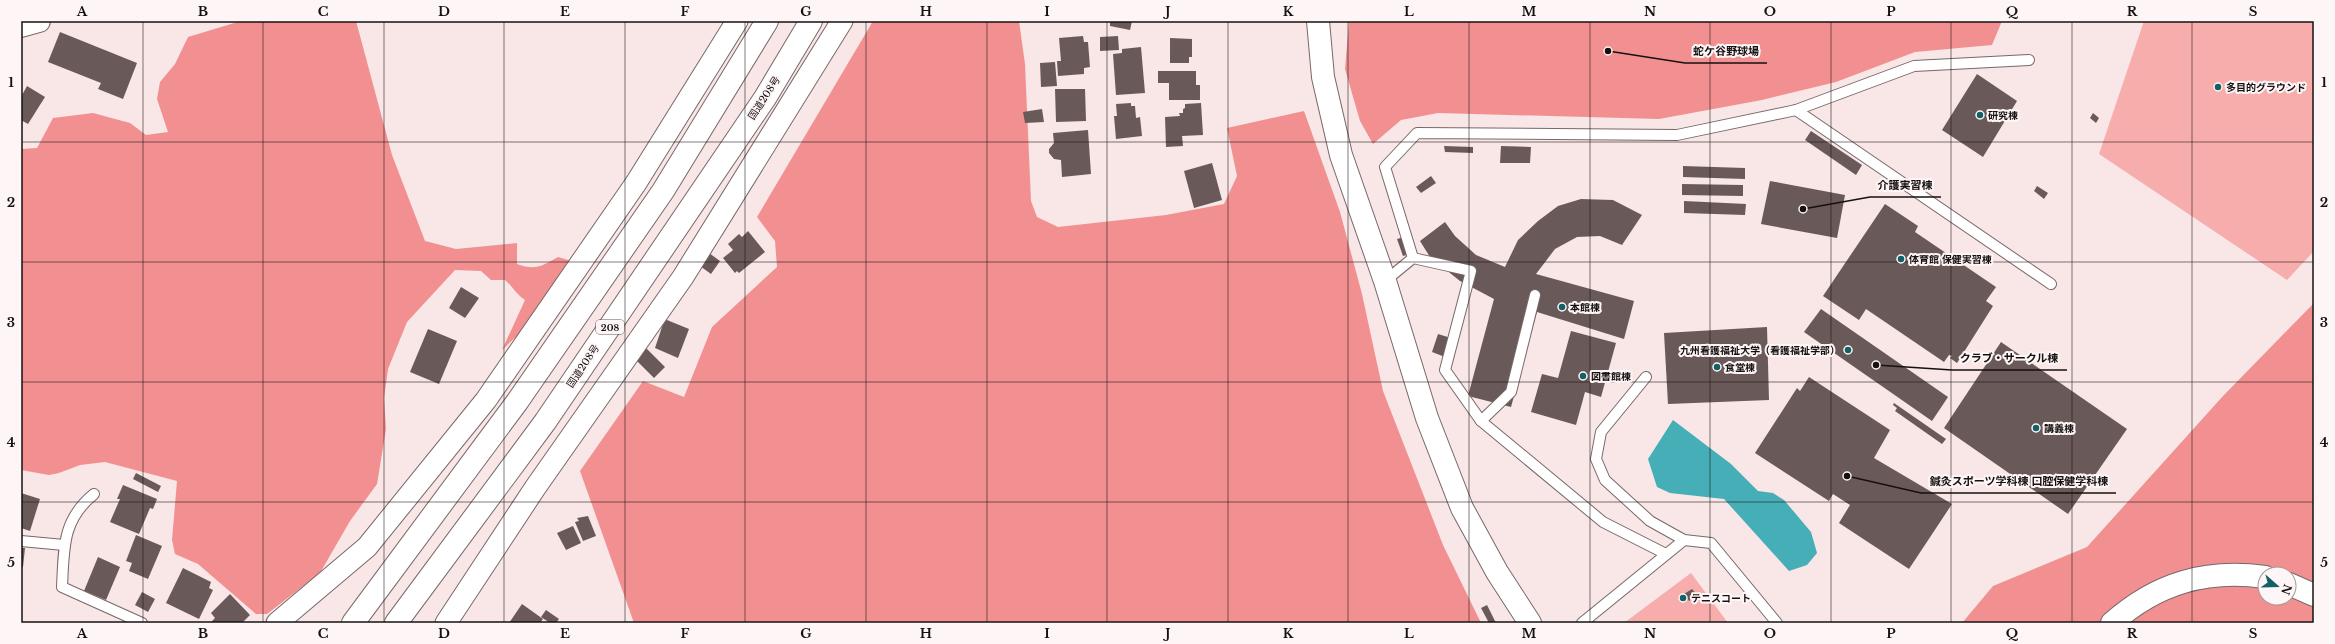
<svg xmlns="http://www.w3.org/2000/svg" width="2335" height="644" font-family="'Libre Baskerville','Noto Sans JP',serif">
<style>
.green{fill:#f7adac}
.forest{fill:#f29091;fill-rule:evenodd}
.water{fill:#46aeb6}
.building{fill:#695a59}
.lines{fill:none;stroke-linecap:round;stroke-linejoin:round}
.lane-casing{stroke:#786868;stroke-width:12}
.street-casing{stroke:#786868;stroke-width:23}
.secondary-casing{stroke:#786868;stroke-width:24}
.highway-casing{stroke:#786868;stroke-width:24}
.lane{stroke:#fff;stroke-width:10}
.street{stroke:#fff;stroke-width:21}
.secondary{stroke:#fff;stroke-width:22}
.highway{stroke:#fff;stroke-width:22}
.grid{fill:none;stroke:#161010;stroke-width:1;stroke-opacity:0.55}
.poi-dot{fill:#116167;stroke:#fef6f6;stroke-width:1.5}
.labels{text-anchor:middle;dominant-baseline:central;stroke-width:4;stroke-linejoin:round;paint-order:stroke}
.shield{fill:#fef6f6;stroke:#5c5555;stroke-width:1}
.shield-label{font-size:9px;font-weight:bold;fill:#161010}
.poi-label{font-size:10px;font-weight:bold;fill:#161010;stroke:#fef6f6;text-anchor:start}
.street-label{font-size:10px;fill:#161010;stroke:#fef6f6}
.leader{fill:none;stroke:#161010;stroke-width:1.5}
.callout-dot{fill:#161010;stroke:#fef6f6;stroke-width:1.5}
.callout-label{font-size:11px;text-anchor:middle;font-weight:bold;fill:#161010;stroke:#fef6f6;stroke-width:4;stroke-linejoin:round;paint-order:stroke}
.neatline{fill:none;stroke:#161010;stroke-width:1.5}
.grid-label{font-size:13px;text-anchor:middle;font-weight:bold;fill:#161010}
</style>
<rect width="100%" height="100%" fill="#f9e6e6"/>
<g class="green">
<path d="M2144 21H2314V251L2287 280 2099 154Z"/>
<path d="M1691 573 1728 623H1624Z"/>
</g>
<g class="forest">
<path d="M241 21H356L392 155 425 241 456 249 517 243V264C536 271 541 266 558 257L575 262 522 331 502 350 525 300C516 294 513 287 505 280H491L481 271 455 270 407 322 388 369 384 398 386 429 377 484 350 521 320 573 267 614H256L198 564 175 554 172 540 177 481 105 462 80 465 59 473 49 475 21 470V149L37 148 53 118 93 113 130 123 146 135 168 132 157 99 160 82 175 64 188 37Z"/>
<path d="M873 21H1019L1025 64 1031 201 1037 217 1058 227 1166 215 1224 204 1237 176 1227 128 1304 111 1340 212 1362 294 1383 391 1443 545 1481 623H634L580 471 643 381 684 397 712 327 777 267 775 241 757 217Z"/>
<path d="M1349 21H2002L1992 45 1915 52 1836 82 1762 100 1659 119 1438 113 1401 120 1373 144 1360 121 1345 69Z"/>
<path d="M2314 303V623H1962L1993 586 2087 547 2223 396ZM2265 574H2289V598H2265Z"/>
</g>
<path class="water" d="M1673 420 1731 464 1758 491 1773 493 1784 500 1811 532 1817 553 1807 565 1789 571 1724 499 1670 493 1657 487 1648 459Z"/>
<g class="building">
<path d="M1110 21H1132L1130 30 1110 26Z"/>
<path d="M60 32 137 63 123 99 98 89 101 83 48 62Z"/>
<path d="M1083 36 1084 42H1088L1090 67 1084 68V74L1058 76 1057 61H1061L1059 38Z"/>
<path d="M1118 36 1119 50 1100 51V37Z"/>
<path d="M1170 38 1192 39V57H1189V63H1170Z"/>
<path d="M1141 47 1145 93 1116 95 1113 54 1122 53V49Z"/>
<path d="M1055 62 1057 86 1041 87 1040 63Z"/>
<path d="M1158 71H1196V85H1200V100H1169V83H1158Z"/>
<path d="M1977 74 2017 101 1983 157 1942 130Z"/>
<path d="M27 86 45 97 28 124 21 120V97Z"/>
<path d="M1055 89H1085L1086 121 1056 122Z"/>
<path d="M1131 103V106H1135L1136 118 1140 117 1142 136 1116 139 1114 116H1117L1116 104Z"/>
<path d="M1201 103 1203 135 1182 136 1183 146 1166 147 1165 117 1180 116 1179 113H1183V109L1185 108V104Z"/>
<path d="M1042 109 1044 122 1025 123 1023 112Z"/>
<path d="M2093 113 2099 118 2096 123 2090 118Z"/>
<path d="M1088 130 1091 174 1062 177 1061 160 1054 159 1049 153V149L1054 143 1053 133Z"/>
<path d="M1811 131 1862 165 1856 175 1805 140Z"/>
<path d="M1444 146 1473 147V153L1445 152Z"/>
<path d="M1501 146 1531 147 1530 163H1500Z"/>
<path d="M1212 163 1222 200 1194 208 1184 171Z"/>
<path d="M1683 166 1745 168V179L1683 177Z"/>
<path d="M1431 176 1436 183 1421 193 1416 187Z"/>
<path d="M1770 181 1845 195 1837 238 1761 224Z"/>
<path d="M1682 184 1743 185V196L1682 195Z"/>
<path d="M2037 186 2048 193 2044 199 2034 191Z"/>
<path d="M1581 199 1613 200 1642 215 1622 245 1600 236 1577 237 1555 249 1536 274 1634 301 1624 339 1537 312 1511 407 1468 396 1494 299 1460 281 1430 257 1420 241 1445 222 1455 236 1476 255 1505 267 1518 240 1538 221 1558 206Z"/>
<path d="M1684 201 1746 204 1745 215 1684 213Z"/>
<path d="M1885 204 1918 226 1915 232 1996 287 1986 301 1993 306 1957 363 1950 358 1952 356 1949 355 1944 362 1866 309 1859 320 1823 296Z"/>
<path d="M748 231 765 252 739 273 737 271 735 273 723 258 733 250 728 244 739 234 742 237Z"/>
<path d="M1404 237 1410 254 1403 256 1397 239Z"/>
<path d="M709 253 720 261 711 274 700 266Z"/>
<path d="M461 287 479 298 465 318 449 308Z"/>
<path d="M1821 309 1948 397 1932 421 1804 332Z"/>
<path d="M667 320 689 329 678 358 655 348 664 321Z"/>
<path d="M1767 327 1769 400 1668 404 1664 333Z"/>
<path d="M428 329 457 341 439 384 410 372Z"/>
<path d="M1571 331 1616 343 1601 397 1585 392 1576 425 1531 412 1542 374 1558 378Z"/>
<path d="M1438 334 1451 338 1445 357 1432 352Z"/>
<path d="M2001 342 2127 429 2068 514 1944 428Z"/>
<path d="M646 348 665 367 654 378 635 359Z"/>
<path d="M1809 377 1890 430 1874 458 1952 504 1909 569 1839 523 1850 505 1833 494 1829 501 1755 453 1797 388 1800 391Z"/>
<path d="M1894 403 1946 439 1942 444 1895 411 1897 408 1893 405Z"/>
<path d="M136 473 161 486 158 492 133 479Z"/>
<path d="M123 485 157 499 153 509 150 508 139 534 110 522 120 499H117Z"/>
<path d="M21 493 40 499 30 531 21 528Z"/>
<path d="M588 516 596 536 583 541 575 522 579 521 577 518Z"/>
<path d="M573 526 581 543 566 550 557 533Z"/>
<path d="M136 535 162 546 148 579 129 571 132 563 126 561Z"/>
<path d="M21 548H25L23 567H21Z"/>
<path d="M98 557 120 567 106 600 84 591Z"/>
<path d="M183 568 211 582 209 588 213 590 199 619 166 603Z"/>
<path d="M1692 589 1697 595 1689 601 1684 594Z"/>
<path d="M142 592 155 599 148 612 135 605Z"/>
<path d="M230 594 250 615 242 623H210L215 618 211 613Z"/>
<path d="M522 604 543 619 540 623H509Z"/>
<path d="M1487 605 1496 623H1489L1481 608Z"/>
<path d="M546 610 559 619 556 623H550L541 617Z"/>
</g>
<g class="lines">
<g class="lane-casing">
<g id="lane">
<path d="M1796 110 2051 284"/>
<path d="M1413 258 1385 167 1417 133 1677 135 1796 110 1914 66 2029 60"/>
<path d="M1385 281 1413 258 1471 271 1445 370 1481 421 1603 522 1666 554"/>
<path d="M1646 377 1601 432 1596 459 1605 480 1650 521 1684 540 1711 543 1777 623"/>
<path d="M1481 421 1511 392 1535 295"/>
<path d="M94 494C62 520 64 548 62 587L142 623"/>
<path d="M21 541 64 545"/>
<path d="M1582 623 1684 540"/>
</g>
</g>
<g class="street-casing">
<g id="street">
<path d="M277 623 367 547 486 400 636 183 737 21"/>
<path d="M446 623 535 488 683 277 842 21"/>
</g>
</g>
<g class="secondary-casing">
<g id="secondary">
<path d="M1318 21 1323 77 1341 155 1385 281 1427 418 1462 508 1497 572 1530 623"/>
<path d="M21 26 39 21"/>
<path d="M2289 584 2314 595"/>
<path d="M2112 623C2157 583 2206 569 2265 577"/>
</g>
</g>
<g class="highway-casing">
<g id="highway">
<path d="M353 623 517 402 663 191 767 21"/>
<path d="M396 623 545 422 765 98 811 21"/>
</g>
</g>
<use href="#lane" class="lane"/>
<use href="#street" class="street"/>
<use href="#secondary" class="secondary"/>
<use href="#highway" class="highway"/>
</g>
<path class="grid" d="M143 21V623M263 21V623M384 21V623M504 21V623M625 21V623M745 21V623M866 21V623M987 21V623M1107 21V623M1228 21V623M1348 21V623M1469 21V623M1590 21V623M1710 21V623M1831 21V623M1951 21V623M2072 21V623M2192 21V623M21 142H2314M21 262H2314M21 382H2314M21 502H2314"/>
<g class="poi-dot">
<circle cx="2218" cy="87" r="4"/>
<circle cx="1980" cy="115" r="4"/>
<circle cx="1901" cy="259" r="4"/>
<circle cx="1562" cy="307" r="4"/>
<circle cx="1848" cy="350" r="4"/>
<circle cx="1717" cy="367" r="4"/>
<circle cx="1583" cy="376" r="4"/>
<circle cx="2036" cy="428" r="4"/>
<circle cx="1683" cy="598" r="4"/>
</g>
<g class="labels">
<rect class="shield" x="596" y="320" width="28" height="14" rx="3"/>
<g class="shield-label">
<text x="610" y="327">208</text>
</g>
<g class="poi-label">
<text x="2226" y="87">多目的グラウンド</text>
<text x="1988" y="115">研究棟</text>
<text x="1909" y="259">体育館 保健実習棟</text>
<text x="1570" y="307">本館棟</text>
<text x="1840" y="350" text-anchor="end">九州看護福祉大学（看護福祉学部）</text>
<text x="1725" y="367">食堂棟</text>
<text x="1591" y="376">図書館棟</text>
<text x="2044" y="428">講義棟</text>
<text x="1691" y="598">テニスコート</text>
</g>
<g class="street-label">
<text transform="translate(764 98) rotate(-57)">国道208号</text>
<text transform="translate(583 366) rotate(-56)">国道208号</text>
</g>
</g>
<path class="leader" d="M1608 51L1685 63H1767M1803 209L1870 197H1941M1876 365L1952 370H2067M1847 476L1921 493H2116"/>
<g class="callout-dot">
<circle cx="1608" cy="51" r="4"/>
<circle cx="1803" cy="209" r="4"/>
<circle cx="1876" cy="365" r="4"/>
<circle cx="1847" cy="476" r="4"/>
</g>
<g class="callout-label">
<text x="1726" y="55">蛇ケ谷野球場</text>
<text x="1905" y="189">介護実習棟</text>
<text x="2009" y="362">クラブ・サークル棟</text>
<text x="2019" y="485">鍼灸スポーツ学科棟 口腔保健学科棟</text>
</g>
<rect width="2335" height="644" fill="none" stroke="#fef6f6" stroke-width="44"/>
<g transform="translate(2277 586) rotate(110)"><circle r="19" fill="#fef6f6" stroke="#a19a9a"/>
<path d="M0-3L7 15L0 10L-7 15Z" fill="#116167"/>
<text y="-6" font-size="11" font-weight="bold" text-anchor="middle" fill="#161010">N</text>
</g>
<rect x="22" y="22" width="2291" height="600" class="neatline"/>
<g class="grid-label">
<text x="82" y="16">A</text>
<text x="203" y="16">B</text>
<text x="323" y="16">C</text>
<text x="444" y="16">D</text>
<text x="565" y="16">E</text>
<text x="685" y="16">F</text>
<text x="806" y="16">G</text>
<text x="926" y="16">H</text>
<text x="1047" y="16">I</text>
<text x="1168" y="16">J</text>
<text x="1288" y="16">K</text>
<text x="1409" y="16">L</text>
<text x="1529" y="16">M</text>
<text x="1650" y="16">N</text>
<text x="1770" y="16">O</text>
<text x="1891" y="16">P</text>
<text x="2012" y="16">Q</text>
<text x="2132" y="16">R</text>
<text x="2253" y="16">S</text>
<text x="11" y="87">1</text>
<text x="2324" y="87">1</text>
<text x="11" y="207">2</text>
<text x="2324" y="207">2</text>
<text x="11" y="327">3</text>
<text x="2324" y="327">3</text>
<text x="11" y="447">4</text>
<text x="2324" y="447">4</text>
<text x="11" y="567">5</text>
<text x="2324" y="567">5</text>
<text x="82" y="638">A</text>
<text x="203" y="638">B</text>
<text x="323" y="638">C</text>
<text x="444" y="638">D</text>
<text x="565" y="638">E</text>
<text x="685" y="638">F</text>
<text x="806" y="638">G</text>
<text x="926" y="638">H</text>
<text x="1047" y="638">I</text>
<text x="1168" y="638">J</text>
<text x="1288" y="638">K</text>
<text x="1409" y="638">L</text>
<text x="1529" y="638">M</text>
<text x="1650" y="638">N</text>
<text x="1770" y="638">O</text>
<text x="1891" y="638">P</text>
<text x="2012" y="638">Q</text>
<text x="2132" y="638">R</text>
<text x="2253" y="638">S</text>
</g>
</svg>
